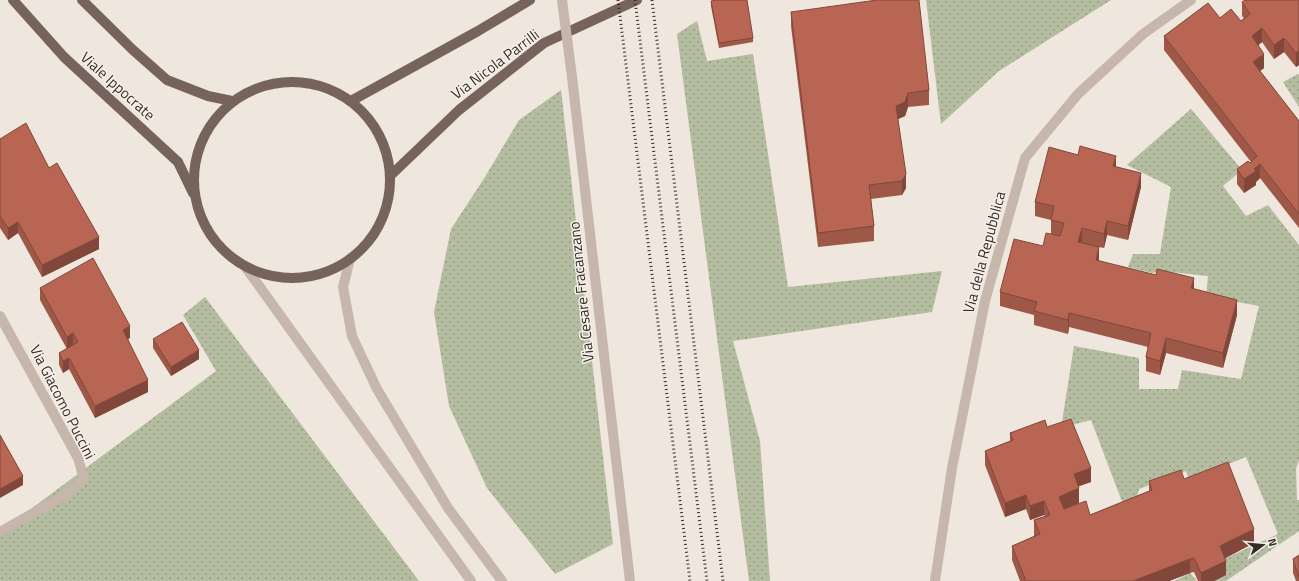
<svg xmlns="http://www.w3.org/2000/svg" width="1299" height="581" font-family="'Titillium Web',sans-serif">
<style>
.garden{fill:url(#garden-dots)}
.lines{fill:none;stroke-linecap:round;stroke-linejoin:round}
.minor{stroke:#c6b6ab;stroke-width:10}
.major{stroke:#75635c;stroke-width:10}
.rail{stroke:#352c29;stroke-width:3;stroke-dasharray:1 3;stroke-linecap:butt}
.minor-bridge{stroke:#c6b6ab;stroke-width:10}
.wall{fill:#9e5847}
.shaded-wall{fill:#81473a}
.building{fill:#b86653;stroke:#81473a}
.labels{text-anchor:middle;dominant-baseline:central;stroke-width:3;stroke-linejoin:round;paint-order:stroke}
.street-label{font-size:15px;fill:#352c29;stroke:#f7f0e9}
</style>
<defs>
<pattern id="garden-dots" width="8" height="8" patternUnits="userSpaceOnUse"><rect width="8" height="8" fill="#b4bd9f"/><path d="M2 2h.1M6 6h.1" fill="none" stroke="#939a82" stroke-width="1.8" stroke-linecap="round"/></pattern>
</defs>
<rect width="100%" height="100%" fill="#efe6dd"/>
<g class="garden">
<path d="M926 0H1111L999 71 941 124Z"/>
<path d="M697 21 707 61 753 54 788 287 942 271 932 312 733 341 760 441 770 581H749L677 34Z"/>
<path d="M1298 74 1299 75V107L1283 82Z"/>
<path d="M561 90 613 544 555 574 487 488 449 406 434 312 451 229 485 177 519 120Z"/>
<path d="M1191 109 1242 170 1223 186 1246 216 1268 205 1299 245V460L1296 469 1297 500H1299V531L1226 581H1213L1220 561 1278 534 1246 457 1189 480 1186 471 1139 489 1137 497 1123 504 1091 420 1061 428 1074 346 1139 358V389H1178L1182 370 1241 379 1259 306 1206 296 1208 276 1161 271 1152 273 1128 267 1133 254H1160L1171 187 1127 165Z"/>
<path d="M205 297 419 581H0V532L216 371 183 315Z"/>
<path d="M1190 573 1197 581H1174Z"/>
</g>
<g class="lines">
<g class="minor">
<path d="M572 77 630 581"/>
<path d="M350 259 343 287 352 336 359 351 377 389 448 508 502 581"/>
<path d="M244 265 471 581"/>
<path d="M0 316 78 458 84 479 67 494 0 532"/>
<path d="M935 581 952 468 985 301 1025 158 1078 94 1143 34 1191 0"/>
</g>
<g class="major">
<path d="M13 0 64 57 178 162 193 193"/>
<path d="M82 0 133 50 167 80 208 96 232 101"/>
<circle cx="292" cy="180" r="98"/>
<path d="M351 101 478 31 530 0"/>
<path d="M390 176 459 110 544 43 637 0"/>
</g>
<g class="rail">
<path d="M618 0 690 581"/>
<path d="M635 0 707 581"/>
<path d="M652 0 723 581"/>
</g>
<path class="minor-bridge" d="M562 0 572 77"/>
</g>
<g class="wall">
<path d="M1299 0V65L1296 67 1284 52 1274 59 1262 42 1258 45 1264 68 1260 71 1299 121V228L1260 178 1256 182V185L1244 193 1237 184V169L1251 162 1164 50V36L1220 18 1241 21 1244 18 1242 16V2Z"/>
<path d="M711 1 753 38V42L719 48 711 6Z"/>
<path d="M791 12 929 90V105L908 107 905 116 898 119 906 188 902 195 871 199 874 226V241L818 247 791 26Z"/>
<path d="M0 139 49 168 99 249 42 277 18 233 8 240 0 228Z"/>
<path d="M1116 167 1141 187 1128 240 1107 235 1104 248 1099 247V261L1194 289 1237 315 1223 368 1166 353 1160 375 1146 371V357L1148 347 1069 327 1068 334 1034 325V315L1000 306V292L1043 246 1051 234V220L1035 216V202Z"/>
<path d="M40 288 130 338 128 339 148 392 95 418 69 369 63 373 59 365V353L67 349 40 300Z"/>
<path d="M153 339 199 359 171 376 153 348Z"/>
<path d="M1047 427 1091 482 1078 486 1079 503 1064 509 1090 515 1149 491V481L1184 479 1254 543 1225 558 1226 575 1214 581H1198L1194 572 1190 573 1169 581H1020L1012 560V546L1034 536V520L1045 516 1044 515 1030 520 1026 509 1005 517 985 465V451L1010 441V433Z"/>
<path d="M1299 555V581H1296L1293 573V559Z"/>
</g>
<g class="shaded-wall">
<path d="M1262 28V42L1252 51V36Z"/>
<path d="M1284 38V52L1274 59V45Z"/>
<path d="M1299 51V65L1296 67V53Z"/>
<path d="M1264 54V68L1253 76V62Z"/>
<path d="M908 93V107L905 116 896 120V106Z"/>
<path d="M1116 156V170L1113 166Z"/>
<path d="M1260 164V178L1256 182V185L1244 193V179L1254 169Z"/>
<path d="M1141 173V187L1128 240V226Z"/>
<path d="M906 174V188L902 195V181Z"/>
<path d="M1107 221V235L1104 248V234Z"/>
<path d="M18 222V233L8 240V228Z"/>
<path d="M1082 228V242L1078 256V242Z"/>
<path d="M99 237V249L42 277V265Z"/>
<path d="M1099 247V261L1096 260Z"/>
<path d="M1194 278V293L1191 288Z"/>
<path d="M1237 300V315L1223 368V353Z"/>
<path d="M1069 313V327L1068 334V320Z"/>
<path d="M130 326V338L123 341V330Z"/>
<path d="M73 333V345L67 349V337Z"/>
<path d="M1166 338V353L1160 375V361Z"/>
<path d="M199 350V359L171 376V367Z"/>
<path d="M69 358V369L63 373V361Z"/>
<path d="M148 380V392L95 418V406Z"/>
<path d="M1091 468V482L1074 488V474Z"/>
<path d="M23 476V485L0 498V489Z"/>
<path d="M1079 488V503L1059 511V497Z"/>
<path d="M1026 495V509L1005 517V503Z"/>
<path d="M1044 501V515L1030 520V506Z"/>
<path d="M1254 529V543L1220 561V546Z"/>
<path d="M1190 559V573L1169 581H1133Z"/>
<path d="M1226 561V575L1214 581H1201V573Z"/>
</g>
<g class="building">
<path d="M717 0H747L753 38 719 43 711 1Z"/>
<path d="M877 0H919L929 90 908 93 905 102 896 106 906 174 902 181 869 185 874 226 818 233 791 12Z"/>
<path d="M1245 0H1299V51L1296 53 1284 38 1274 45 1262 28 1252 36 1264 54 1253 62 1299 121V214L1260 164 1254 169 1256 171 1244 179 1237 169 1248 161 1250 163 1257 156 1164 36 1208 3 1220 18 1231 9 1241 21 1250 14 1242 2Z"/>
<path d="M26 123 49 168 57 163 99 237 42 265 18 222 8 228 0 216V139Z"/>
<path d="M1080 146 1116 156 1113 166 1141 173 1128 226 1107 221 1104 234 1082 228 1078 242 1099 247 1096 260 1156 275 1157 269 1194 278 1191 288 1237 300 1223 353 1166 338 1160 361 1146 357 1151 333 1069 313 1068 320 1034 311 1037 302 1000 292 1014 239 1043 246 1046 233 1060 236 1064 223 1051 220 1054 206 1035 202 1049 147 1078 155Z"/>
<path d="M93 258 130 326 123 330 148 380 95 406 69 358 63 361 59 353 78 342 73 333 67 337 40 288Z"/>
<path d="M182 322 199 350 171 367 153 339Z"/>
<path d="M1071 419 1091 468 1074 474 1079 488 1059 497 1064 509 1086 501 1090 515 1152 490 1149 481 1181 470 1184 479 1228 462 1254 529 1220 546 1226 561 1201 573 1194 558 1190 559 1133 581H1026L1012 546 1040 534 1034 520 1050 515 1044 501 1030 506 1026 495 1005 503 985 451 1013 440 1010 433 1045 420 1047 427Z"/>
<path d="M0 435 23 476 0 489Z"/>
<path d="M1299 555V578L1293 559Z"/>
</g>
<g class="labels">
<g class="street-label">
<text transform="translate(495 64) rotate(-37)">Via Nicola Parrilli</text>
<text transform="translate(118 86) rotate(42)">Viale Ippocrate</text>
<text transform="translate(984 252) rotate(-75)">Via della Repubblica</text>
<text transform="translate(581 292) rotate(-96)">Via Cesare Fracanzano</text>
<text transform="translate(63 402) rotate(63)">Via Giacomo Puccini</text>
</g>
</g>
<g transform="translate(1263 545) rotate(74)" stroke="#f7f0e9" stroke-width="3" paint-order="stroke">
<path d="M0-3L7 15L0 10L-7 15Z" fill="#352c29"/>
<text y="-6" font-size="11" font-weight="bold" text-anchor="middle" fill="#352c29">N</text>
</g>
</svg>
